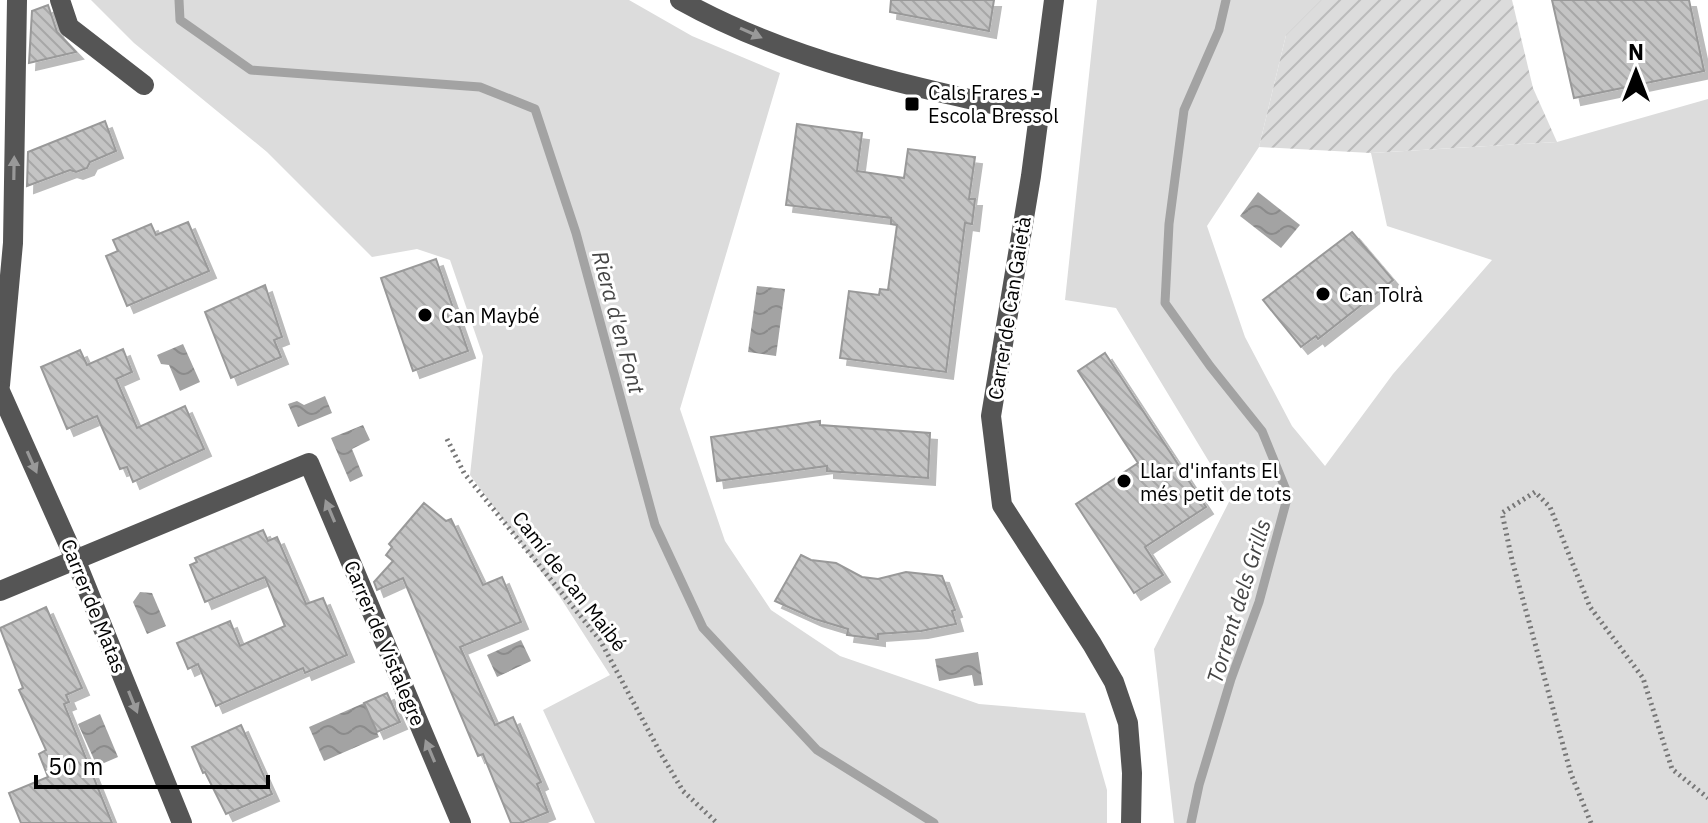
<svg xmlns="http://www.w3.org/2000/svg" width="1708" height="823" font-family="'IBM Plex Sans',sans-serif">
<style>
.grass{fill:#dcdcdc}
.garden{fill:url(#garden-furrows)}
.water{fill:url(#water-waves)}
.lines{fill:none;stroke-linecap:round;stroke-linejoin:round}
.stream{stroke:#a3a3a3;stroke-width:9}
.building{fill:url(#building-back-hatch);stroke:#999;stroke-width:2;filter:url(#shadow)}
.path{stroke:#777;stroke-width:5;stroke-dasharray:2 4;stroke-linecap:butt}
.minor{stroke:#555;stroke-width:20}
.oneway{fill:#999}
.poi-dot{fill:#000;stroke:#fff;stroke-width:3}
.labels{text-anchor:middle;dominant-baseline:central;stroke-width:6;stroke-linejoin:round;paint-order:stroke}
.poi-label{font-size:20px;fill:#000;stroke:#fff;text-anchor:start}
.street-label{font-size:20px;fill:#000;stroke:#fff}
.water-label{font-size:22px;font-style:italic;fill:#444;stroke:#fff}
</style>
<defs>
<pattern id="garden-furrows" width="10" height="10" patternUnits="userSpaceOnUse" patternTransform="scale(2)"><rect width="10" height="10" fill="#dcdcdc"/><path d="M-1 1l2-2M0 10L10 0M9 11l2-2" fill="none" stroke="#bbb"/></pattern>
<pattern id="water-waves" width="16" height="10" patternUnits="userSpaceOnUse" patternTransform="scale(2)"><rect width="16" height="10" fill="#a3a3a3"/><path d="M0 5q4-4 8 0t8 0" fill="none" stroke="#8b8b8b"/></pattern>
<pattern id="building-back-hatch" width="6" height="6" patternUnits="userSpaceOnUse" patternTransform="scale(2)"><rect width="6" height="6" fill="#c4c4c4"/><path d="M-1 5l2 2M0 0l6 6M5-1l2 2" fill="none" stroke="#a7a7a7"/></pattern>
<filter id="shadow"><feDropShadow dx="7" dy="7" stdDeviation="0" flood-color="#0004"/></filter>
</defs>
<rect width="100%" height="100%" fill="#fff"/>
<g class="grass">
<path d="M91 0H629L692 36 780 73 680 409 725 541 771 610 840 656 979 704 1085 713 1107 790V823H595L543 710 610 675 560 597 470 475 483 356 450 260 417 249 372 257 267 152 134 43Z"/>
<path d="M1097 0H1321L1286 35 1259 147 1207 226 1245 337 1292 426 1325 466 1393 374 1492 260 1387 226 1371 153 1557 142 1708 99V823H1174L1154 649 1231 498 1116 308 1065 300Z"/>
</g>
<path class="garden" d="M1321 0H1512L1533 88 1557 142 1371 153 1259 147 1286 35Z"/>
<g class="water">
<path d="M1258 192 1300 225 1281 248 1240 216Z"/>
<path d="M757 286 785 289 776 356 748 352Z"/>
<path d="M183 344 200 382 180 391 169 365 161 364 157 355Z"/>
<path d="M325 396 332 413 298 427 288 404 297 401 304 405Z"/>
<path d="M363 425 370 440 352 449 363 476 350 482 331 438Z"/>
<path d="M140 592 152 593 166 626 147 634 133 602Z"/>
<path d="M521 640 531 661 497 677 487 655Z"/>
<path d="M978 652 983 685 974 686 972 675 939 681 935 659Z"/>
<path d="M364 703 379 737 324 761 309 727Z"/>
<path d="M100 714 118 757 97 766 78 724Z"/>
</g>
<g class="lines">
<g class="stream">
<path d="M179 0 180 20 251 70 480 87 535 109 576 233 655 525 703 628 817 750 934 823"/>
<path d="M1191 823 1199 785 1231 679 1259 602 1288 495 1262 431 1210 366 1165 303 1169 224 1184 110 1219 30 1226 0"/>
</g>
</g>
<g class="building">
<path d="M891 0H994L989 31 890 12Z"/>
<path d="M1552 0H1689L1704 71 1574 98Z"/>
<path d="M48 5 57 32 76 52 29 63 32 11Z"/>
<path d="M105 121 116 151 90 162 87 168 76 172 70 170 27 186 28 152Z"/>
<path d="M797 124 862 133 857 171 904 178 908 149 975 157 969 199H975L972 224 965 223 946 372 840 358 849 291 879 295 880 289 888 290 897 225 891 224V218L786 205Z"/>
<path d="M188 222 209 271 127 306 106 256 118 251 113 240 151 224 156 235Z"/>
<path d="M1352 232 1393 280 1318 339 1316 336 1301 347 1263 300Z"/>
<path d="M436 259 468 351 413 371 381 278Z"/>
<path d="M265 285 282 337 274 340 281 357 231 378 205 312Z"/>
<path d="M123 349 132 372 116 379 137 428 185 406 204 449 133 482 127 467 120 469 97 416 67 429 41 367 80 350 87 365Z"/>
<path d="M1105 353 1206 507 1145 547 1163 575 1134 593 1076 504 1138 463 1078 371Z"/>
<path d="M820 421V425L930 433 928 478 827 471V466L717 481 711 437Z"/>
<path d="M424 503 446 521 451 519 483 585 502 577 521 622 460 647 495 725 513 717 541 782 537 784 548 812 521 823H511L483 754 478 756 403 578 377 590 374 582 393 561 386 555 392 547 389 544Z"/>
<path d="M263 530 268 541 277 537 306 604 323 598 347 655 305 673 303 668 216 706 198 664 188 669 177 643 230 621 240 646 285 626 265 577 205 602 190 565 197 562 195 558Z"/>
<path d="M801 555 811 560 836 563 862 577 878 579 906 572 942 576 955 610 952 611 956 624 921 631 878 634V639L847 635 848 629 815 619 775 601Z"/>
<path d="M46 607 82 688 66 695 69 702 64 704 112 823H21L9 793 48 777 39 754 46 750 19 690 23 688 0 628Z"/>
<path d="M387 693 400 722 377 732 364 703Z"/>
<path d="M241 725 272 794 226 814 205 772 203 773 192 747Z"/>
</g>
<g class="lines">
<g class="path">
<path d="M447 439 464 473 600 640 661 754 683 791 717 823"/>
<path d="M1591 823 1571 774 1512 560 1502 513 1535 492 1550 507 1590 607 1643 678 1672 769 1708 798"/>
</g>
<g class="minor">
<path d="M60 0 69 27 144 85"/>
<path d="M680 0C791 62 916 88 1039 114"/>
<path d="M1054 0 1031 176 991 416 1002 505 1092 644 1114 682 1128 723 1132 773 1131 823"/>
<path d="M0 385 13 243 17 0"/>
<path d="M0 391 75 559 182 823"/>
<path d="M0 591 309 463 461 823"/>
</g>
</g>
<defs><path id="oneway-solid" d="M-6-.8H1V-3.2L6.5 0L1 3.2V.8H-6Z" transform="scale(2)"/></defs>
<g class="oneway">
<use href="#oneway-solid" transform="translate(751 33) rotate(24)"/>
<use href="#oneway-solid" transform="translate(14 168) rotate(-89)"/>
<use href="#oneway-solid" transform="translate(32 462) rotate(66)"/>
<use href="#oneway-solid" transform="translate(330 511) rotate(-113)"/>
<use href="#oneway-solid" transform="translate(133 702) rotate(68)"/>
<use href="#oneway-solid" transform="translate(430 751) rotate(-113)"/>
</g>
<g class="poi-dot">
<rect x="904" y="96" width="16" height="16" rx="4"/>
<circle cx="1323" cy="294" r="8"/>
<circle cx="425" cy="315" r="8"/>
<circle cx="1124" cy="481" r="8"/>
</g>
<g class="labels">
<g class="poi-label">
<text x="928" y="92">Cals Frares -<tspan x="928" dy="23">Escola Bressol</tspan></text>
<text x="1339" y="294">Can Tolrà</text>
<text x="441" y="315">Can Maybé</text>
<text x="1140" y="470">Llar d'infants El<tspan x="1140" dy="23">més petit de tots</tspan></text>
</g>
<g class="street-label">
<text transform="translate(1009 308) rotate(-81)">Carrer de Can Gaietà</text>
<text transform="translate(570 581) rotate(52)">Camí de Can Maibé</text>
<text transform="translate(94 606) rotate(68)">Carrer de Matas</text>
<text transform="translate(385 643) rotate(67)">Carrer de Vistalegre</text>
</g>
<g class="water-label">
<text transform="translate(619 322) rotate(75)">Riera d'en Font</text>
<text transform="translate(1238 601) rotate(-73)">Torrent dels Grills</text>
</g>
</g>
<g transform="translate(1636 72)" stroke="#ffffff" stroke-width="6" paint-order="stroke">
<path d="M0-6L14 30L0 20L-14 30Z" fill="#000000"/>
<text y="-12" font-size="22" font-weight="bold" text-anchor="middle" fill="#000000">N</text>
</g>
<path d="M36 775v12h232v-12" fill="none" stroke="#000000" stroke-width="4"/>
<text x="48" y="775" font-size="24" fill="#000000" stroke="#ffffff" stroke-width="6" paint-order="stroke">50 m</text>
</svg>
